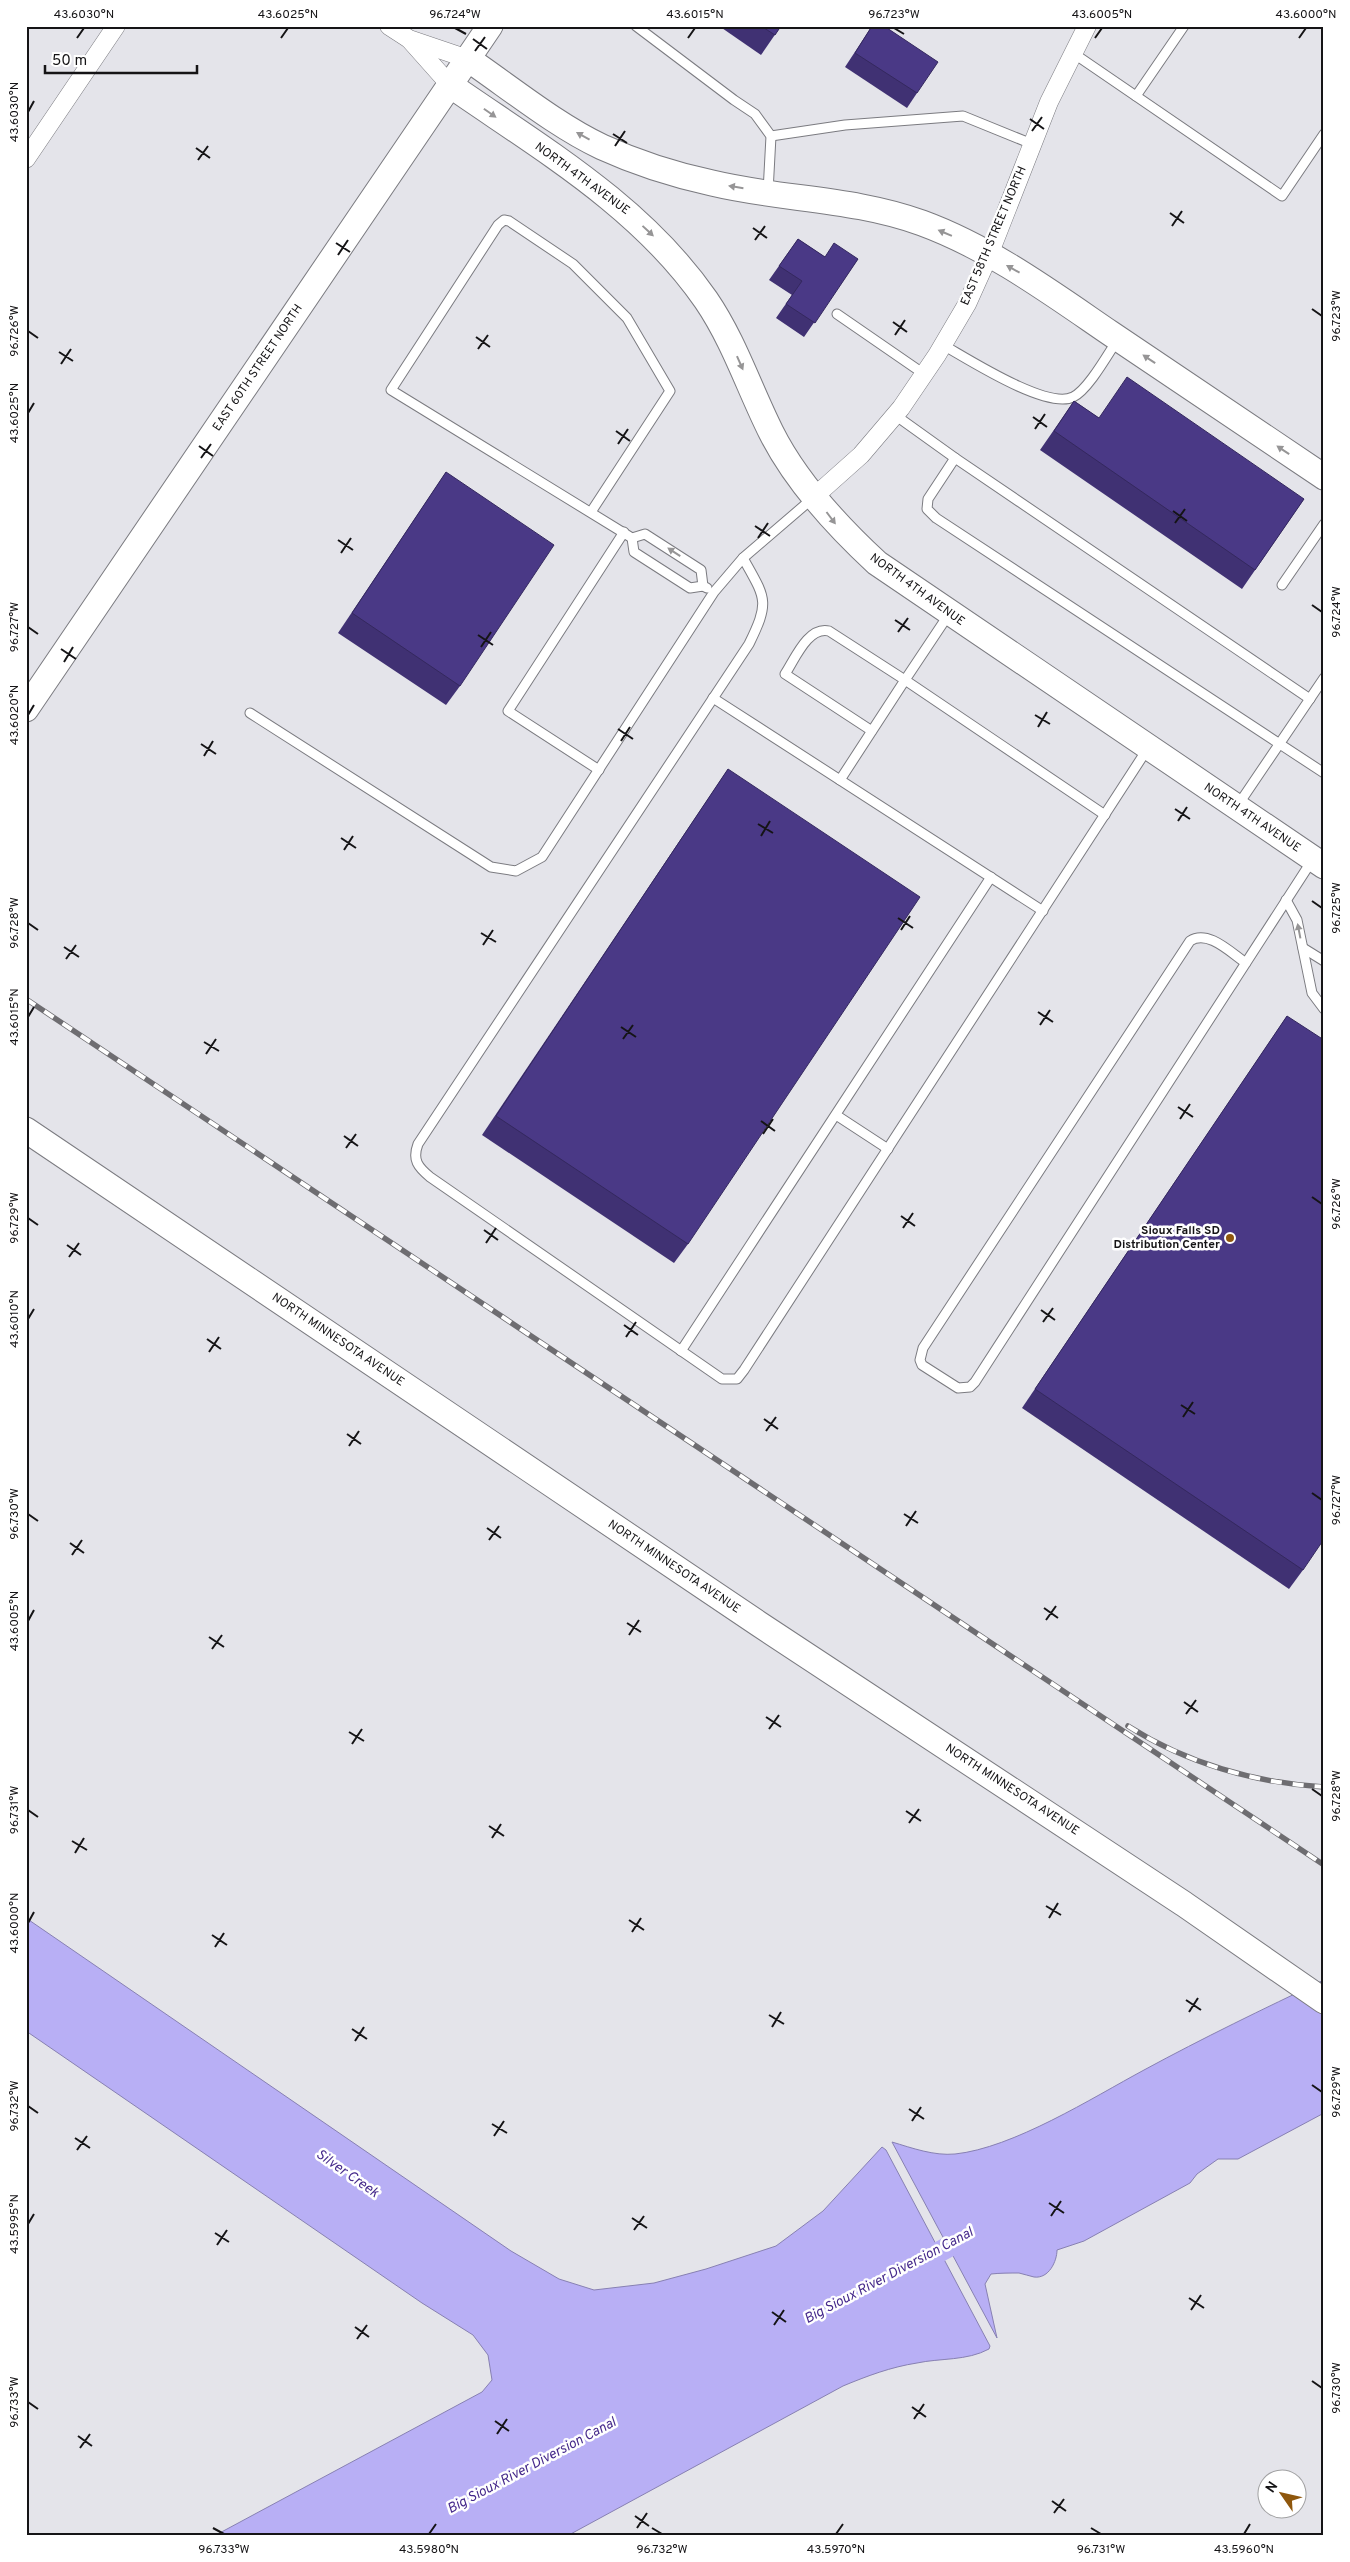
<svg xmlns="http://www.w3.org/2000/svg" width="1350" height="2562" font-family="Overpass,sans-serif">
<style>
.water{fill:#b8aff5;stroke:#8780b2}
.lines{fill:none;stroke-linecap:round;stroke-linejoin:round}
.canal{stroke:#b8aff5;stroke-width:21}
.lane-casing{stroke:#7b7b80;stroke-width:11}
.street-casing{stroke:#7b7b80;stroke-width:19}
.secondary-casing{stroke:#7b7b80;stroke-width:27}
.lane{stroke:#fff;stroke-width:9}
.street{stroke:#fff;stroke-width:18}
.secondary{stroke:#fff;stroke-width:25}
.rail-casing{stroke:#6e6d71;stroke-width:5.5}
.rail{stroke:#fff;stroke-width:4;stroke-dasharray:11;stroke-linecap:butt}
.wall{fill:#403173}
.building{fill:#4a3986;stroke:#34285e}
.oneway{fill:#969596}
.ticks{fill:none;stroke:#151416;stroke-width:2}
.poi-dot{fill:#8f570d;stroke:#fff;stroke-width:2}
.labels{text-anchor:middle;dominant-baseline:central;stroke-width:5;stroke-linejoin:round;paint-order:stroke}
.street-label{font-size:12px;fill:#151416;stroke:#fff}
.poi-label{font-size:12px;font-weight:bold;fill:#151416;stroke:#fff;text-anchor:end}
.water-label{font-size:14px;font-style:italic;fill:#45298b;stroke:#fff}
.neatline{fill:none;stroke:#151416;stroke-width:2}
.ticks-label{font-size:12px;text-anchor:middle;fill:#151416}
</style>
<rect width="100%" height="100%" fill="#e4e4ea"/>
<g class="water">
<path d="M26 1918 511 2251 559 2279 594 2290 654 2283 706 2269 776 2246 823 2211 882 2147 886 2150 990 2346 989 2349C967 2361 940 2358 917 2363 891 2367 867 2376 843 2386L567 2536H214L482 2392 492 2380 488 2355 473 2335 422 2303 26 2031Z"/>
<path d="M1324 1980V2113L1238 2159H1218L1197 2174 1190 2183 1084 2241 1057 2250C1057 2261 1049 2279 1034 2277 1029 2276 1024 2274 1019 2273 1010 2273 1000 2273 991 2274L985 2284 997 2338 892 2142C912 2148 934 2156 955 2154 1013 2148 1092 2098 1144 2070 1203 2038 1263 2009 1324 1980Z"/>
</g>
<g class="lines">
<path class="canal" d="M915 2265 974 2233"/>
<g class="lane-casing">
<g id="lane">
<path d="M636 26 734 100 755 114 771 136 768 192"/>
<path d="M1073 53 1282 196 1324 134"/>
<path d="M1136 96 1184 26"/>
<path d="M771 136 845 125 963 116 1032 144"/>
<path d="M837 314 924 374"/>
<path d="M943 345C968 359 1047 410 1073 397 1088 390 1108 354 1118 339"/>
<path d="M895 415 955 458 928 499 927 509 936 518 1324 773"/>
<path d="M955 458 1310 699"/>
<path d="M591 512 670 391 627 318 573 264 509 221 504 220 498 225 391 390 632 538 645 534 701 570 703 586"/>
<path d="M632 538 634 552 690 588 703 586 707 588"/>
<path d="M743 558C766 599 770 601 749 644L418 1144C412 1160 418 1167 430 1177L722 1379H737L744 1370 1148 748"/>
<path d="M1282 585 1324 524"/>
<path d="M949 614 905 680 1105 815"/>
<path d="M713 698 1043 911"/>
<path d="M250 713 491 867 516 871 542 857 714 592 743 558 813 498"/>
<path d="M599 770 508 711 624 532"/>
<path d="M840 780 905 680 829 631C808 626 795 659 785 674L872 731"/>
<path d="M1238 805 1324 678"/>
<path d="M1286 900 1297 920 1312 993 1324 1009"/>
<path d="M1303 948 1324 961"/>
<path d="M1246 963C1231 953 1208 929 1190 941L923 1348 920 1360 922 1365 958 1388 970 1387 975 1382 1313 859"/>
<path d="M836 1115 888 1149"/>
<path d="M681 1351 991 877"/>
</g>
</g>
<g class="street-casing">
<g id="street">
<path d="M389 26 409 39 468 59"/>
<path d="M410 40 450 85"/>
<path d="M26 159 116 26"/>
<path d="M815 496 861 455 901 408 937 355 967 304 989 255 1049 102 1087 26"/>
</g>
</g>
<g class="secondary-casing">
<g id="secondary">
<path d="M468 59C509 87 557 126 602 147 637 163 675 175 712 183 783 200 853 198 922 223 990 248 1050 292 1110 333 1182 381 1253 429 1324 477"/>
<path d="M450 85C542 149 641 206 706 300 734 341 749 388 771 432 796 482 837 526 877 563L1324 866"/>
<path d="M26 709 490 26"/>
<path d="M26 1130 759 1624 1184 1904 1324 2001"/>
</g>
</g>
<use href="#lane" class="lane"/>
<use href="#street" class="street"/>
<use href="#secondary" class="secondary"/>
<g class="rail-casing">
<g id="rail">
<path d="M26 999 1324 1865"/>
<path d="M1128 1726C1186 1763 1255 1783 1324 1787"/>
</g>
</g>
<use href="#rail" class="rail"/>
</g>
<g class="wall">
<path d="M719 26H781L761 55Z"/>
<path d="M872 26 917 93 907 108 845 67Z"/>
<path d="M798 239 825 257 858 259 804 337 776 318 792 295 769 280Z"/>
<path d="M1074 401 1099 418 1304 499 1242 589 1040 450Z"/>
<path d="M446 472 460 686 446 705 338 633Z"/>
<path d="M728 769 688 1244 674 1263 482 1135Z"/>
<path d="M1287 1016 1303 1570 1289 1589 1022 1408Z"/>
</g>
<g class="building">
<path d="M761 26H781L775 35Z"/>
<path d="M872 26H884L938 62 917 93 855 53Z"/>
<path d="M798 239 825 257 834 243 858 259 815 323 786 304 802 281 779 266Z"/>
<path d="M1127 377 1304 499 1255 570 1054 431 1074 401 1099 418Z"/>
<path d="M446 472 554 545 460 686 352 613Z"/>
<path d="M728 769 920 897 688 1244 496 1116Z"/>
<path d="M1287 1016 1324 1040V1539L1303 1570 1035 1389Z"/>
</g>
<defs><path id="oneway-solid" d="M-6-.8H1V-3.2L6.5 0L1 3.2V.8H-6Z" transform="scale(1.25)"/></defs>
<g class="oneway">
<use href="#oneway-solid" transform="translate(490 113) rotate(35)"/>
<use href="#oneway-solid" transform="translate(583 136) rotate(-151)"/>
<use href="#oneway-solid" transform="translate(736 187) rotate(-171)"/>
<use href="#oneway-solid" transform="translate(648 231) rotate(43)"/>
<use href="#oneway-solid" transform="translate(945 233) rotate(-157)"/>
<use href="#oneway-solid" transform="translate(1013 269) rotate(-151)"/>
<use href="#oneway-solid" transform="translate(1149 359) rotate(-146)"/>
<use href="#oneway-solid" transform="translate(740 363) rotate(66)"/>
<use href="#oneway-solid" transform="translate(1283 450) rotate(-146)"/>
<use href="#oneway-solid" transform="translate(831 518) rotate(53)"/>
<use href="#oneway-solid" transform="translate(674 552) rotate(-147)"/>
<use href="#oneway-solid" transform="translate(1299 931) rotate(-101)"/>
</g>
<path class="ticks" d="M455 28 466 34M894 28 904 34M77 38 84 28M281 38 288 28M688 38 695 28M1095 38 1102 28M1299 38 1306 28M473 39 487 49M475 51 485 37M28 112 34 101M1030 119 1044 129M1032 131 1042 117M613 134 627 143M615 146 625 131M196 148 210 158M198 160 208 146M1170 213 1184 223M1172 226 1182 211M753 228 767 238M755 240 765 226M336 243 350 252M338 255 348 240M1312 309 1322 316M893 322 907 332M28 331 38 338M895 335 905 320M476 337 490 347M478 349 488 335M59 352 73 361M61 364 71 349M28 413 34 403M1033 417 1047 427M1035 429 1045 414M616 431 630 441M618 444 628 429M199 446 213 456M201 458 211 444M1173 511 1187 521M1175 523 1185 509M755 526 770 536M758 538 768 523M338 540 353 550M341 553 351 538M1312 605 1322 612M895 620 910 630M28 627 38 634M898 632 908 618M478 635 493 645M481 647 491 632M61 649 76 659M64 662 73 647M28 715 34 705M1035 715 1050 724M1038 727 1047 712M618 729 633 739M621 741 630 727M201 744 216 754M204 756 213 741M1175 809 1190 819M1178 821 1187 807M758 824 773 833M761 836 770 821M341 838 356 848M344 850 353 836M1312 901 1322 908M898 918 913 928M28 923 38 930M901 930 910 916M481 933 496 942M483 945 493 930M64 947 79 957M66 959 76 945M1038 1012 1053 1022M28 1017 34 1007M1040 1025 1050 1010M621 1027 636 1037M623 1039 633 1025M204 1042 219 1051M206 1054 216 1039M1178 1107 1193 1117M1180 1119 1190 1104M761 1121 775 1131M763 1134 773 1119M344 1136 358 1146M346 1148 356 1134M1312 1197 1322 1204M901 1216 915 1226M28 1218 38 1225M903 1228 913 1213M484 1230 498 1240M486 1243 496 1228M67 1245 81 1255M69 1257 79 1243M1041 1310 1055 1320M28 1319 34 1309M1043 1322 1053 1308M624 1325 638 1335M626 1337 636 1322M207 1339 221 1349M209 1352 219 1337M1181 1405 1195 1414M1183 1417 1193 1402M764 1419 778 1429M766 1431 776 1417M347 1434 361 1444M349 1446 359 1431M1312 1493 1322 1500M28 1514 38 1521M904 1514 918 1523M906 1526 916 1511M487 1528 501 1538M489 1540 499 1526M70 1543 84 1553M72 1555 82 1540M1044 1608 1058 1618M1046 1620 1056 1606M28 1621 34 1610M627 1623 641 1632M629 1635 639 1620M209 1637 224 1647M212 1649 222 1635M1184 1702 1198 1712M1186 1714 1196 1700M766 1717 781 1727M769 1729 779 1715M349 1732 364 1741M352 1744 362 1729M1312 1789 1322 1796M28 1810 38 1817M906 1811 921 1821M909 1823 919 1809M489 1826 504 1836M492 1838 501 1824M72 1841 87 1850M75 1853 84 1838M1046 1906 1061 1915M1049 1918 1058 1903M629 1920 644 1930M28 1923 34 1912M632 1932 641 1918M212 1935 227 1945M215 1947 224 1933M1186 2000 1201 2010M1189 2012 1198 1998M769 2015 784 2024M772 2027 781 2012M352 2029 367 2039M355 2041 364 2027M1312 2085 1322 2092M28 2106 38 2113M909 2109 924 2119M912 2121 921 2107M492 2124 507 2133M494 2136 504 2121M75 2138 90 2148M77 2150 87 2136M1049 2203 1064 2213M1051 2216 1061 2201M632 2218 647 2228M28 2224 34 2214M634 2230 644 2216M215 2233 229 2242M217 2245 227 2230M1189 2298 1204 2308M1191 2310 1201 2295M772 2312 786 2322M774 2325 784 2310M355 2327 369 2337M357 2339 367 2325M1312 2381 1322 2388M28 2402 38 2409M912 2407 926 2417M914 2419 924 2404M495 2421 509 2431M497 2434 507 2419M78 2436 92 2446M80 2448 90 2434M1052 2501 1066 2511M1054 2513 1064 2499M635 2516 649 2526M213 2528 224 2534M637 2528 647 2513M652 2528 662 2534M1091 2528 1101 2534M429 2534 436 2524M836 2534 843 2524M1244 2534 1250 2524"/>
<circle class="poi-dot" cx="1230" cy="1238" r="5"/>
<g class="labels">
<g class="street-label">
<text transform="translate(582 179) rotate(36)">NORTH 4TH AVENUE</text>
<text transform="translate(994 236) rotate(-67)">EAST 58TH STREET NORTH</text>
<text transform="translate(258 368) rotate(-56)">EAST 60TH STREET NORTH</text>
<text transform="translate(917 590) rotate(36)">NORTH 4TH AVENUE</text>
<text transform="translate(1252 818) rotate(34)">NORTH 4TH AVENUE</text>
<text transform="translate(338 1340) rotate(34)">NORTH MINNESOTA AVENUE</text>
<text transform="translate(674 1567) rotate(34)">NORTH MINNESOTA AVENUE</text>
<text transform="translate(1012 1790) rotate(33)">NORTH MINNESOTA AVENUE</text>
</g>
<g class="poi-label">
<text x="1220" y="1231">Sioux Falls SD<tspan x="1220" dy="14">Distribution Center</tspan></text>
</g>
<g class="water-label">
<text transform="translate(347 2174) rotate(35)">Silver Creek</text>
<text transform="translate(889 2276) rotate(-28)">Big Sioux River Diversion Canal</text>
<text transform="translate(532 2466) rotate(-28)">Big Sioux River Diversion Canal</text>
</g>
</g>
<rect width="1350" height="2562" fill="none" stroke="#ffffff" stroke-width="55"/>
<g transform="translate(1282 2494) rotate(304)"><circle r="24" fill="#ffffff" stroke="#a1a1a2"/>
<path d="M0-4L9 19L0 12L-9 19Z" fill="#8f570d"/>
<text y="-8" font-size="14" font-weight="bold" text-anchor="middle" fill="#151416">N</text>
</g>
<path d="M45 65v8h152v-8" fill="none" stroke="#151416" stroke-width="2.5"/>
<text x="52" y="65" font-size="15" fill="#151416" stroke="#ffffff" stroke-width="4" paint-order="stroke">50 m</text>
<rect x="28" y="28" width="1294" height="2506" class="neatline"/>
<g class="ticks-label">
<text x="84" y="18">43.6030°N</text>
<text x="288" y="18">43.6025°N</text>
<text x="455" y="18">96.724°W</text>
<text x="695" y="18">43.6015°N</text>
<text x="894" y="18">96.723°W</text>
<text x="1102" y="18">43.6005°N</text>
<text x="1306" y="18">43.6000°N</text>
<text transform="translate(14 112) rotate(-90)" y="4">43.6030°N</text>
<text transform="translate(1336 316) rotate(-90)" y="4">96.723°W</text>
<text transform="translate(14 331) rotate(-90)" y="4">96.726°W</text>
<text transform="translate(14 413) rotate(-90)" y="4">43.6025°N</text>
<text transform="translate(1336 612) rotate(-90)" y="4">96.724°W</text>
<text transform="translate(14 627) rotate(-90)" y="4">96.727°W</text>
<text transform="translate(14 715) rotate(-90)" y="4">43.6020°N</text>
<text transform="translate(1336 908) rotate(-90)" y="4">96.725°W</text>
<text transform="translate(14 923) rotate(-90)" y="4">96.728°W</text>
<text transform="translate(14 1017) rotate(-90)" y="4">43.6015°N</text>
<text transform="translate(1336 1204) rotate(-90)" y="4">96.726°W</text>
<text transform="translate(14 1218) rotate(-90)" y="4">96.729°W</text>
<text transform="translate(14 1319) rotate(-90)" y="4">43.6010°N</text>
<text transform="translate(1336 1500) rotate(-90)" y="4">96.727°W</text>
<text transform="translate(14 1514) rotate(-90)" y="4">96.730°W</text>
<text transform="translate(14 1621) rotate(-90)" y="4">43.6005°N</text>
<text transform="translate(1336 1796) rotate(-90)" y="4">96.728°W</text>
<text transform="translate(14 1810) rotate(-90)" y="4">96.731°W</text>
<text transform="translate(14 1923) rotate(-90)" y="4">43.6000°N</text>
<text transform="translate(1336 2092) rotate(-90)" y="4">96.729°W</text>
<text transform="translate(14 2106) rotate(-90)" y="4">96.732°W</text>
<text transform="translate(14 2224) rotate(-90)" y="4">43.5995°N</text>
<text transform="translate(1336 2388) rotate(-90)" y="4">96.730°W</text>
<text transform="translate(14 2402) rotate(-90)" y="4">96.733°W</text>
<text x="224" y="2553">96.733°W</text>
<text x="429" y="2553">43.5980°N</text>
<text x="662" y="2553">96.732°W</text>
<text x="836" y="2553">43.5970°N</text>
<text x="1101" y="2553">96.731°W</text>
<text x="1244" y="2553">43.5960°N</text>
</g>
</svg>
